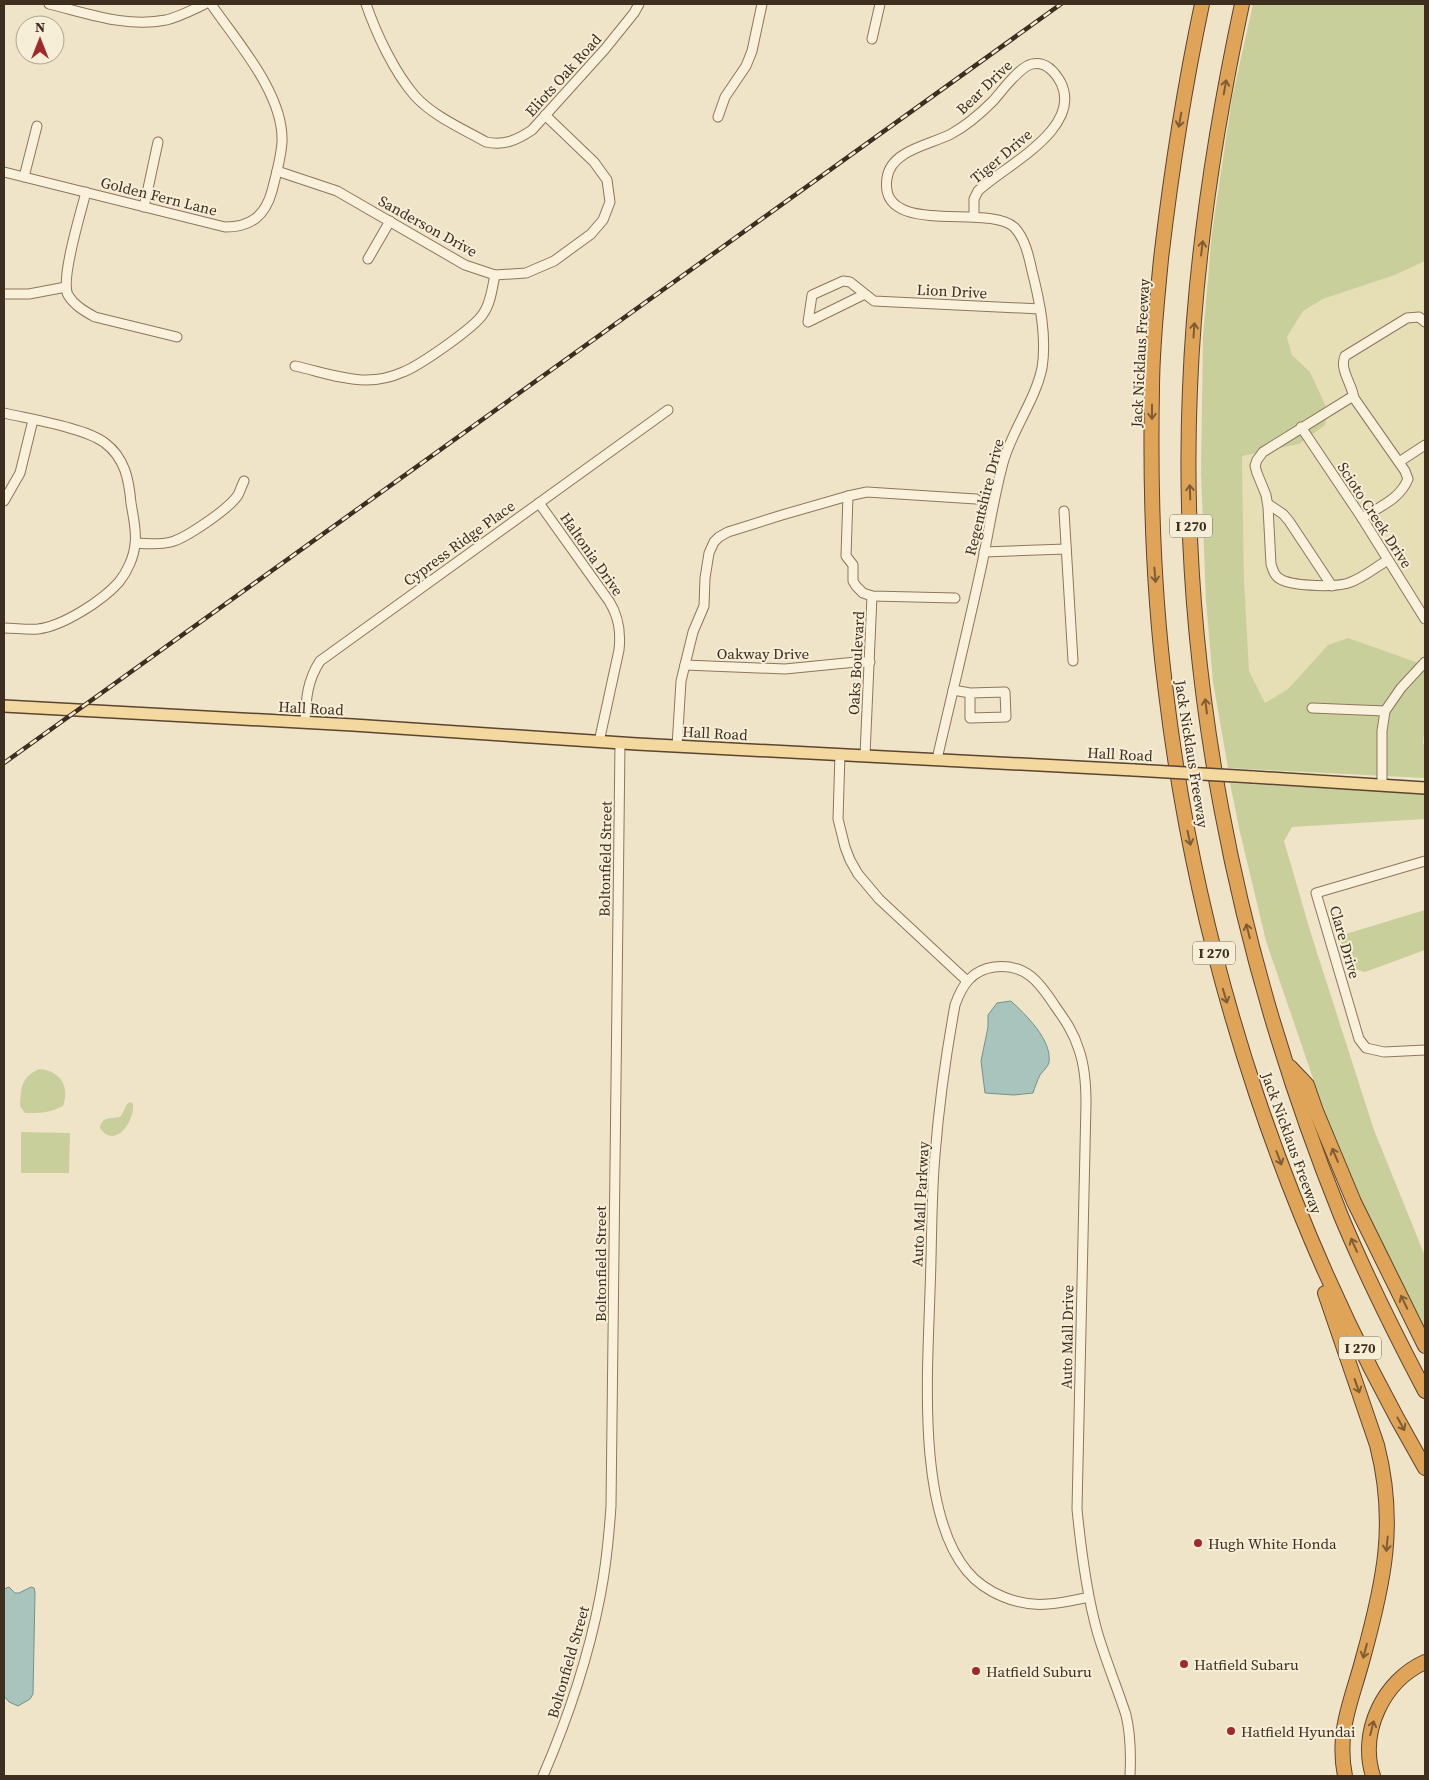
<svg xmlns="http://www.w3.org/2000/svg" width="1429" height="1780" font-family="'Source Serif 4',serif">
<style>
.farmland{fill:#e6deb5}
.green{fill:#c9cf9b}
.water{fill:#a9c4bc;stroke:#6f938a}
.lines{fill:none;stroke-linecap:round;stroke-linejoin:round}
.minor-casing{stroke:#8d765c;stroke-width:11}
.major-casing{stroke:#5b4430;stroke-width:14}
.highway-casing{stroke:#5b4430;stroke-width:16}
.minor{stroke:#faf1dc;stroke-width:9}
.major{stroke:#f3d9a0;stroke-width:11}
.highway{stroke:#e0a458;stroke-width:14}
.rail-casing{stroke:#3d2e20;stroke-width:4.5}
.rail{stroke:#f7eed8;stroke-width:2.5;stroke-dasharray:8;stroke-linecap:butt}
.major-bridge-casing{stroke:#5b4430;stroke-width:14;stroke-linecap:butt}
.major-bridge{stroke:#f3d9a0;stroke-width:11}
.oneway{stroke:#7e5d36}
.poi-dot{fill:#9e2a2b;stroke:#f7eed8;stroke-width:2}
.labels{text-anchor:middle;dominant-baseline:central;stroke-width:4;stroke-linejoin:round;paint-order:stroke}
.shield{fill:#f7eed8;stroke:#756857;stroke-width:1}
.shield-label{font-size:14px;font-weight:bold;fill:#3d2e20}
.street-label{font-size:15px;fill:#3d2e20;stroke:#f7eed8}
.poi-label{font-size:15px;fill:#3d2e20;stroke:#f7eed8;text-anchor:start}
</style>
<rect width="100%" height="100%" fill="#f0e4c8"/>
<path class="farmland" d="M1425 261V668L1328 645 1288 689 1265 704 1249 671 1244 579 1242 456 1299 444 1310 372 1292 355 1287 337 1303 311 1323 299 1395 275Z"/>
<g class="green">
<path d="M1253 4H1425V261L1395 275 1323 299 1303 311 1287 337 1292 355 1310 372 1328 411 1325 425 1299 444 1242 456 1244 579 1249 671 1265 703 1288 689 1328 645 1348 638 1424 665 1425 668V725L1423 743 1425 747V778L1228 768 1213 682 1206 601 1201 473 1203 336 1212 232 1232 98Z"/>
<path d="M1230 783 1425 793V819L1292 827 1284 841 1312 937 1374 1130 1425 1256V1333L1342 1163 1266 941 1239 828Z"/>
<path d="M1425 910V950L1365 972 1347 967 1339 936Z"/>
<path d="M40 1069C61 1071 70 1087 63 1106 51 1113 39 1113 25 1113L20 1106C21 1088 21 1076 40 1069Z"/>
<path d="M131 1102 133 1104C135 1121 115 1150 100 1128 102 1115 112 1120 121 1116L127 1104Z"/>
<path d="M21 1132 70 1133 69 1173H21Z"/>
</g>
<g class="water">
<path d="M1011 1001C1026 1015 1052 1040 1049 1062 1048 1067 1043 1071 1040 1075 1037 1081 1035 1087 1033 1093L1014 1095 985 1093 981 1061 988 1027V1015L997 1003Z"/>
<path d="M9 1587 15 1593H19L31 1587 34 1588 35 1592 33 1694 30 1699 18 1706 9 1702 4 1696V1589Z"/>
</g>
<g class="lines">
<g class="minor-casing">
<g id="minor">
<path d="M49 4C87 13 126 28 166 20 179 17 192 10 205 4"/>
<path d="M366 4C376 33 394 72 415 96 433 116 463 129 486 142 504 146 517 140 532 130L605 49 634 13 639 4"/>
<path d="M872 39 880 4"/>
<path d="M718 117 725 97 746 66 752 51 762 4"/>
<path d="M277 171 337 191 465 265 495 275 526 273 554 261 591 234 603 220 610 202 607 180 594 162 545 115"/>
<path d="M4 172 225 227C251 227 265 216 272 191 276 175 281 158 282 142 284 94 237 42 211 4"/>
<path d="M24 177 37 126"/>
<path d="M86 192C81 212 60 279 68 295 74 305 84 311 95 317L177 337"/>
<path d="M144 207 158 142"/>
<path d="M368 259 390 221"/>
<path d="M4 294H29L66 287"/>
<path d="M865 294 808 322 812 295 843 281 850 282 874 301 1040 309"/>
<path d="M295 366C318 371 343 380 366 380 379 380 392 377 403 372 419 366 474 328 483 314 491 303 492 288 495 275"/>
<path d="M1354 398H1350L1263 452 1257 460 1255 466 1257 473 1266 495 1268 507 1271 564C1273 571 1275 577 1282 580 1295 586 1338 588 1351 582 1364 577 1376 567 1388 560"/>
<path d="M4 413C29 419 86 428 105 443 125 458 129 480 131 503 133 516 137 532 135 544 134 557 127 572 119 582 102 601 63 626 38 629 27 630 15 628 4 628"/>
<path d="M1301 427 1362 518 1425 619"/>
<path d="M1399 462 1425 445"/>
<path d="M848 496 846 556 853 565V581L856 586 863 593 872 596 955 598"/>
<path d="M4 501 20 473 33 420"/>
<path d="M539 503 609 601C619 617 621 632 619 650L599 742"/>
<path d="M1268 504 1283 514 1289 521 1332 586"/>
<path d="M1064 511 1073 661"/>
<path d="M1362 518C1379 507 1400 499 1408 479L1405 471 1354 398C1352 384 1339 369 1345 356L1407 318 1419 317 1425 322"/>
<path d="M136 543C147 544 159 545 171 542 186 538 229 509 238 495 240 491 242 485 244 481"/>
<path d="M984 552 1066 549"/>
<path d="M685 665 785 669 856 662H870"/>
<path d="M953 690 970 693 1005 692 1006 717 970 718V693"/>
<path d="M1312 708 1385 711 1401 688 1425 662"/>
<path d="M305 722C306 699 307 681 320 661L668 410"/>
<path d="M677 746 681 681 693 632 704 606 705 578 709 553 714 542 719 537 728 532 782 515 848 496 867 492 976 499"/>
<path d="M840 754 838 819 845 847 850 860 858 874 879 899 967 981"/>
<path d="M865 755 872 596"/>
<path d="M937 759C952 694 968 629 982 564 989 530 994 496 1003 463 1012 430 1035 401 1042 368 1047 337 1040 302 1032 271 1029 257 1025 238 1014 227 987 203 878 238 887 178 891 150 930 145 951 134 966 126 981 113 993 101 1002 91 1019 67 1032 64 1046 61 1055 72 1061 83 1083 129 1004 166 978 191L974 199V217"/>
<path d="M1382 785V731L1385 711"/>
<path d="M1425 861 1316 893 1359 1039 1366 1048 1384 1052 1425 1050"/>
<path d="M1089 1597C1075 1600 1062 1603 1048 1604 1019 1607 985 1593 967 1571 916 1510 928 1367 930 1291 932 1246 931 1200 935 1155 939 1105 946 1054 955 1005 962 985 972 970 994 967 1026 963 1040 983 1055 1006 1065 1020 1074 1033 1079 1050 1085 1067 1086 1085 1086 1103L1077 1509C1081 1550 1086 1591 1097 1631 1105 1659 1117 1687 1126 1715 1131 1736 1131 1755 1130 1776"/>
<path d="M543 1776C568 1718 588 1659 600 1597 606 1567 609 1536 611 1506L620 743"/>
</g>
</g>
<g class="major-casing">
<g id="major">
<path d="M4 706 353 725 637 744 1134 770"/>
<path d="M1253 777 1425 788"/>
</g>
</g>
<g class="highway-casing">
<g id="highway">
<path d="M1202 4C1184 89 1171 173 1161 259 1157 302 1152 346 1152 389 1150 490 1153 592 1166 693 1199 966 1287 1230 1425 1468"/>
<path d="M1242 4C1215 130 1195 259 1190 388 1178 671 1236 955 1341 1216 1366 1276 1395 1334 1425 1391"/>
<path d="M1290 1067 1307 1085 1316 1111 1354 1202 1425 1346"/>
<path d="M1325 1293 1377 1445C1397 1523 1384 1582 1363 1658 1352 1700 1336 1731 1345 1776"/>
<path d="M1373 1776C1359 1732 1383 1681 1425 1662"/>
</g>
</g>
<use href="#minor" class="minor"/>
<use href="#major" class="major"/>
<use href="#highway" class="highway"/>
<g class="rail-casing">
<path id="rail" d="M4 763 1061 4"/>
</g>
<use href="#rail" class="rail"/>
<g class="major-bridge-casing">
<path id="major-bridge" d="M1134 770 1253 777"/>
</g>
<use href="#major-bridge" class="major-bridge"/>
</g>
<defs><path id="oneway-shaft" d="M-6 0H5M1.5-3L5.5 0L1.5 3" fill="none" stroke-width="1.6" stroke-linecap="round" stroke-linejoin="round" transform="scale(1.25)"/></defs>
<g class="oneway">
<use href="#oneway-shaft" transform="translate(1225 87) rotate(-80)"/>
<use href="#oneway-shaft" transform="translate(1180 120) rotate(100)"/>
<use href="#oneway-shaft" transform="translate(1202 248) rotate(-83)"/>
<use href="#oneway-shaft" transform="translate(1194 330) rotate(-86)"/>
<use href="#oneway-shaft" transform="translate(1152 412) rotate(90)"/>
<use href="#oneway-shaft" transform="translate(1190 492) rotate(-92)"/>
<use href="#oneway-shaft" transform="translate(1155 575) rotate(85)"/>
<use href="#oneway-shaft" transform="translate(1206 706) rotate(-97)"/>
<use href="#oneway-shaft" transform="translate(1189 838) rotate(78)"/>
<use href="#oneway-shaft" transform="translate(1248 931) rotate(-104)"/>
<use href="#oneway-shaft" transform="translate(1225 996) rotate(73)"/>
<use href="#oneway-shaft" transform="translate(1335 1155) rotate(-113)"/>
<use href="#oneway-shaft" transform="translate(1279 1158) rotate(69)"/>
<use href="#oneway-shaft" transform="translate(1354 1245) rotate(-114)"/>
<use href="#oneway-shaft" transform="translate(1404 1302) rotate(-116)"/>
<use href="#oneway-shaft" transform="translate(1357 1386) rotate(71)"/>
<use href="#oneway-shaft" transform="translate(1401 1424) rotate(61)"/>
<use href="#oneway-shaft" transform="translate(1387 1544) rotate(95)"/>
<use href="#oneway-shaft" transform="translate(1365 1651) rotate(105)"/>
<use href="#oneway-shaft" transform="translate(1372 1728) rotate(-76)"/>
</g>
<g class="poi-dot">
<circle cx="1198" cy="1543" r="5"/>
<circle cx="1184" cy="1664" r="5"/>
<circle cx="976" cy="1671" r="5"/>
<circle cx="1231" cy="1731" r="5"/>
</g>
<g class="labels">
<g class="shield">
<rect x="1170" y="514.5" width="42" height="23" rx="4"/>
<rect x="1193" y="941.5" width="42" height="23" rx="4"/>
<rect x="1339" y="1336.5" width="42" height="23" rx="4"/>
</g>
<g class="shield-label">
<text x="1191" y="526">I 270</text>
<text x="1214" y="953">I 270</text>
<text x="1360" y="1348">I 270</text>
</g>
<g class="street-label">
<text transform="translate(563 75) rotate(-48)">Eliots Oak Road</text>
<text transform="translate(984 87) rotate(-44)">Bear Drive</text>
<text transform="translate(1001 156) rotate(-40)">Tiger Drive</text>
<text transform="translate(159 196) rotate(14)">Golden Fern Lane</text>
<text transform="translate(428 226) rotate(29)">Sanderson Drive</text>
<text transform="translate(952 291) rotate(3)">Lion Drive</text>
<text transform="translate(1140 353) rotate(-87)">Jack Nicklaus Freeway</text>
<text transform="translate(984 497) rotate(-76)">Regentshire Drive</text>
<text transform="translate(1375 515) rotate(57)">Scioto Creek Drive</text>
<text transform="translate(459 543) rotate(-36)">Cypress Ridge Place</text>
<text transform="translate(592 554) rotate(55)">Haltonia Drive</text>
<text x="763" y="653">Oakway Drive</text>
<text transform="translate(856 663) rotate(-87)">Oaks Boulevard</text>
<text transform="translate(311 708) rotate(3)">Hall Road</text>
<text transform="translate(715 733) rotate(3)">Hall Road</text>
<text transform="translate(1120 754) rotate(3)">Hall Road</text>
<text transform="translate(1192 754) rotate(81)">Jack Nicklaus Freeway</text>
<text transform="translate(605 859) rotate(-89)">Boltonfield Street</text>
<text transform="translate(1345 942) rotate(74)">Clare Drive</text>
<text transform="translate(1292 1143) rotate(70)">Jack Nicklaus Freeway</text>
<text transform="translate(920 1204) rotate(-87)">Auto Mall Parkway</text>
<text transform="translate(600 1264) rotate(-90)">Boltonfield Street</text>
<text transform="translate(1067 1337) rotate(-89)">Auto Mall Drive</text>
<text transform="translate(568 1662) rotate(-74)">Boltonfield Street</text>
</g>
<g class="poi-label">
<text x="1208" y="1543">Hugh White Honda</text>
<text x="1194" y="1664">Hatfield Subaru</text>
<text x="986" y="1671">Hatfield Suburu</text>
<text x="1241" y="1731">Hatfield Hyundai</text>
</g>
</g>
<rect width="1429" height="1780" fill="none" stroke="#3d2e20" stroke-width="10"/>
<g transform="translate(40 40)"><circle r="24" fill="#f7eed8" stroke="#ada18e"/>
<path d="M0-4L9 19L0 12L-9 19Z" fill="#9e2a2b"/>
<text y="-8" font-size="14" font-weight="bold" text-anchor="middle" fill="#3d2e20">N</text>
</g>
</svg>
